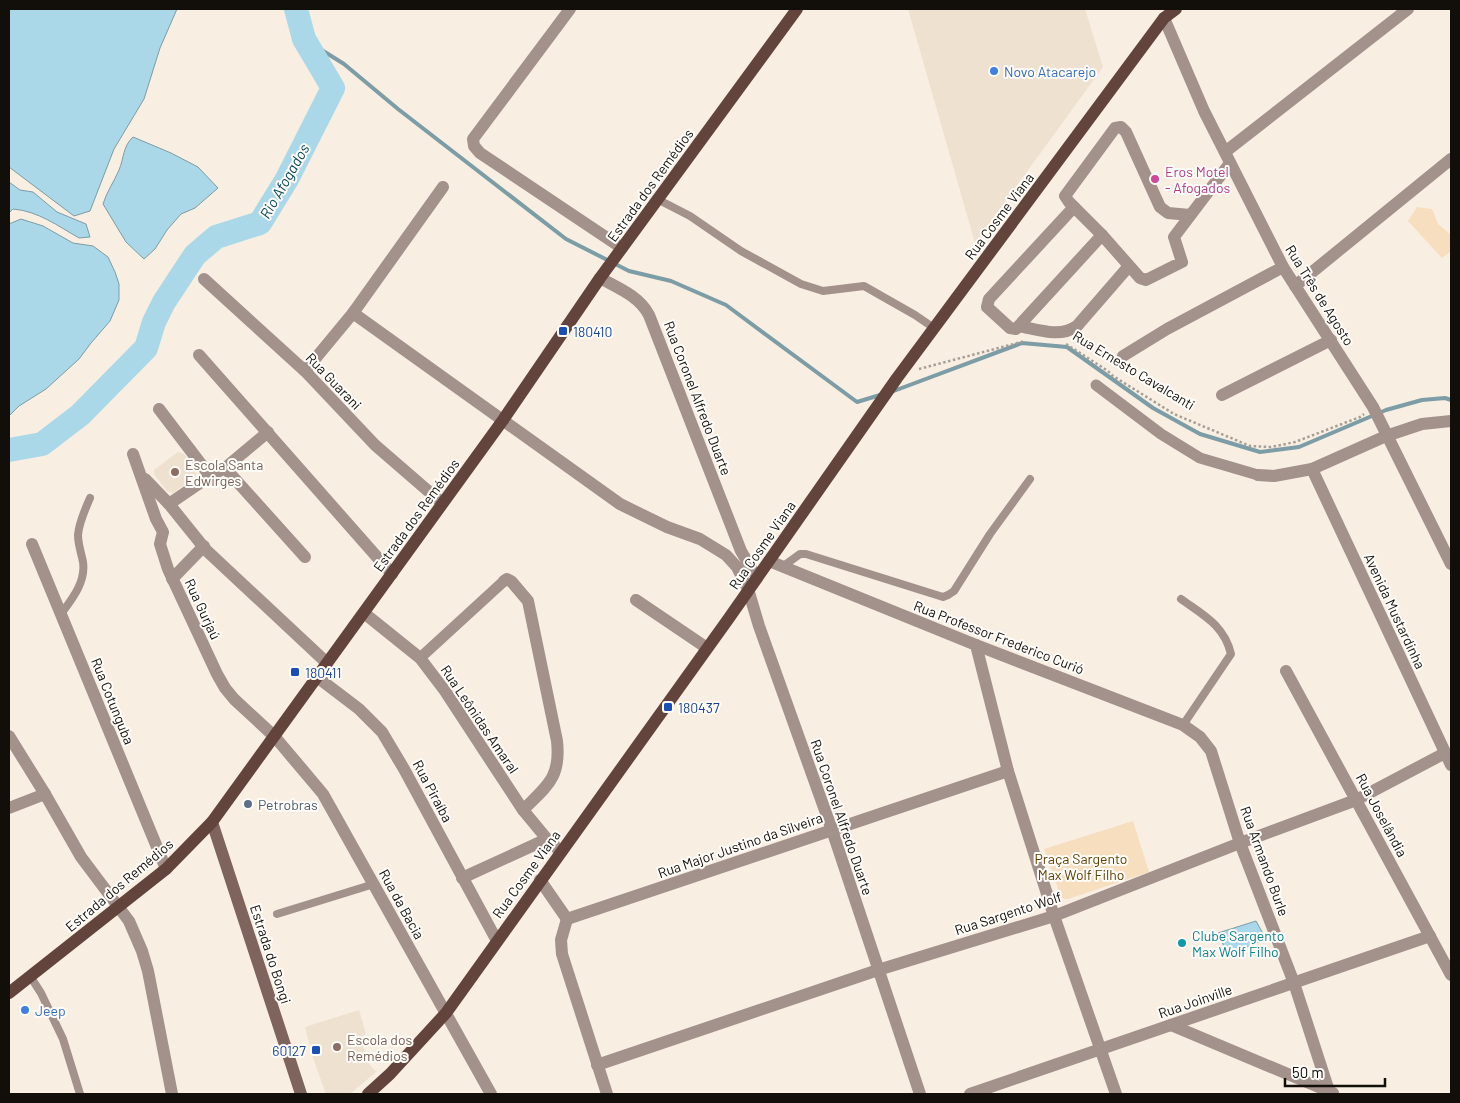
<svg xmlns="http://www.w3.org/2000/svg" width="1460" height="1103" font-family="Barlow,sans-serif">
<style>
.built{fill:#eee1cf}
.green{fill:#f6debf}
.water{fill:#aad8e8;stroke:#7c9ca6}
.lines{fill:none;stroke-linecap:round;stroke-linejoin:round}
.stream{stroke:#7c9ca6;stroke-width:4}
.river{stroke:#aad8e8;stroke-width:24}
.path{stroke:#a79f96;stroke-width:2.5;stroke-dasharray:2.5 2.5;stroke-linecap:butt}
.service{stroke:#a3918c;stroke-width:8}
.pedestrian{stroke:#a3918c;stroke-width:11}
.minor{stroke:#a3918c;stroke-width:12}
.secondary{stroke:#7e645d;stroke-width:12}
.primary{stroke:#63443c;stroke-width:12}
.shop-dot{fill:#3f7fe0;stroke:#fffdfa;stroke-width:2}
.hotel-dot{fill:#d1479c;stroke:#fffdfa;stroke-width:2}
.transit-dot{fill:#1a4fb4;stroke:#fffdfa;stroke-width:2}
.education-dot{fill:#8d6e63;stroke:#fffdfa;stroke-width:2}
.service-dot{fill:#5c6f8a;stroke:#fffdfa;stroke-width:2}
.culture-dot{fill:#0f9aa8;stroke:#fffdfa;stroke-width:2}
.labels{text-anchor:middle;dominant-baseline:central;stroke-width:4;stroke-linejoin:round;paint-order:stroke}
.shop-label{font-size:14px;fill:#366cbe;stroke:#fffdfa;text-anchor:start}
.hotel-label{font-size:14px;fill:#b23c85;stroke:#fffdfa;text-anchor:start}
.street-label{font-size:14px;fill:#120f0b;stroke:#fffdfa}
.transit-label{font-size:14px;fill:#164399;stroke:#fffdfa;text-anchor:start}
.education-label{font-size:14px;fill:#785e54;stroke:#fffdfa;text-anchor:start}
.service-label{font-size:14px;fill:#4e5e75;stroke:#fffdfa;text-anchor:start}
.park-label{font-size:14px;fill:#624004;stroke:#fffdfa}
.culture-label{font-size:14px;fill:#0d838f;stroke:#fffdfa;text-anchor:start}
.water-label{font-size:15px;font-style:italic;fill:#014656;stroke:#fffdfa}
</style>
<rect width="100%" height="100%" fill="#f8eee2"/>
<g class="built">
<path d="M908 9H1085L1103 67 975 243Z"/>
<path d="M178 452 184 454 197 471 195 477 173 493 167 491 154 474V470Z"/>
<path d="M359 1010 366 1034 360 1037 368 1063 376 1072 350 1094H326L313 1058 305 1027Z"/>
</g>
<g class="green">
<path d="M1417 207 1432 209 1438 224 1451 235V251L1442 258 1408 221Z"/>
<path d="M1133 821 1149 872 1068 899H1065L1061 897 1044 849Z"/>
</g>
<g class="water">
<path d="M9 9H177L160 48 144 99 114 149 90 211 74 216 9 167Z"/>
<path d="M291 9H298L304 39Z"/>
<path d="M133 137 171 153 198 167 218 188 195 208 181 214 167 230 155 249 144 259 126 242 103 204C107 191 114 182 119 170 124 158 123 146 133 137Z"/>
<path d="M9 182 20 190 33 192 57 212 86 224 90 237 79 238C58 226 38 211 13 209L9 213Z"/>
<path d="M21 219 43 226 73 243 93 246 108 257 115 272 119 284V300L110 321 91 343 79 359 46 389 19 406 9 416V224Z"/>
<path d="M1256 921 1266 939 1228 955 1218 933Z"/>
</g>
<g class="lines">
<g class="stream">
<path d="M304 39 344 64 398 109 566 239 629 271 671 281 726 305 857 402 880 395"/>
<path d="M891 392 1022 343 1067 347 1153 408 1200 434 1260 452 1299 447 1386 410 1422 400 1445 398 1451 400"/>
</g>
<path class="river" d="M9 450 42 444 80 415 146 348 154 322 164 302 195 255 216 237 260 223 287 179 333 88 304 39 296 9"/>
<g class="path">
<path d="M1066 344 1108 371 1113 376 1174 414 1250 446 1271 447 1295 442 1360 417 1364 414"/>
<path d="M919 369 1025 341"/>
</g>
<g class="service">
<path d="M657 199 690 216 741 251 801 284 823 291 864 286 915 315 934 328"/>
<path d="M782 567 800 554H806L943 597 948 595 954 591 990 534 1030 479"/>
<path d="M1181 599C1203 615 1224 625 1231 654L1183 725"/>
<path d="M61 614C72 599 86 582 83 562 81 552 78 544 78 535 79 522 85 510 90 498"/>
<path d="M277 914 374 884"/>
<path d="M30 976 41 993 63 1039 80 1094"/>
</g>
<g class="pedestrian">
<path d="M1096 385 1161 434 1200 458 1258 475"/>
<path d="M420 658 504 581"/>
</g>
<g class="minor">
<path d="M570 9 473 139 474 146 480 153 622 248"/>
<path d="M1164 18 1204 111 1283 267 1373 407 1451 564"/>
<path d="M1225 152 1408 9"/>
<path d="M1074 207 989 299 987 307 1010 328 1016 329 1102 235"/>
<path d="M1190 215 1168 213 1160 207 1126 132 1121 127 1115 128 1065 196 1069 202 1102 235 1140 278 1146 280 1182 262 1174 237 1230 163"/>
<path d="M600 278C618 288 639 296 649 315L741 551 757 578"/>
<path d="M204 279 305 371 375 445 442 503"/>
<path d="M1295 286 1451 159"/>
<path d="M353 313 620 504 667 527 700 539 726 555 737 567 748 589 759 626 832 830 920 1094"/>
<path d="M1019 326C1039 330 1060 338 1077 326L1129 266"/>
<path d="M199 355 392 574"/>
<path d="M1123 356 1167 329 1283 267"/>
<path d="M305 371 353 313 443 187"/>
<path d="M1222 395 1331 340"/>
<path d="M159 409 210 476"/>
<path d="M133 454 156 519 163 532 160 544 168 569 217 674 225 688 234 699 275 737 323 794 491 1094"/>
<path d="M225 468 305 557"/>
<path d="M1312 469 1451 765"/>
<path d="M1258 475 1274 476 1312 469 1386 436 1422 424 1451 421"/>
<path d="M145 479 169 504 206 550 327 663"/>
<path d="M169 504 210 476 225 468 268 432"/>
<path d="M32 544 166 869"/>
<path d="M769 561 976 645 1183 725 1200 737 1211 751 1240 843 1294 983 1330 1094"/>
<path d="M172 579 204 546"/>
<path d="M504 581 507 579 511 581 528 601 557 741C561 778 547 786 523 810"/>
<path d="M636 600 707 648"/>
<path d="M364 613 420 658 445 691 523 810 547 839 561 852"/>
<path d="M976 645 1008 771 1054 916 1116 1094"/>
<path d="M1286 671 1451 975"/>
<path d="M317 677 359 709 382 732 404 769 497 941"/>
<path d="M9 736 45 794 81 857 129 921 142 951 148 971 172 1094"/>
<path d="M9 808 45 794"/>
<path d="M462 878 547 839"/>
<path d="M540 880 567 919"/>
<path d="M567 919 1008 771"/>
<path d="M567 919 561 940 562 954 607 1094"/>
<path d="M1171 1025 1333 1093"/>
<path d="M597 1065 878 970 1054 916 1240 843 1356 800 1445 753"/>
<path d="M970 1094 1430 936"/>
</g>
<path class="secondary" d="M212 822 301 1094"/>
<g class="primary">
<path d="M9 993 166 869 212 822 503 420 600 278 797 9"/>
<path d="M368 1094 390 1074 446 1013 729 618 897 378 1164 18 1176 9"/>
</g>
</g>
<g class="shop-dot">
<circle cx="994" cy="71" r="5"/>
<circle cx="25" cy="1010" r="5"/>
</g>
<circle class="hotel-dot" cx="1155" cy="179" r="5"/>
<g class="transit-dot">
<rect x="558" y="326" width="10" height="10" rx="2.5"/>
<rect x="290" y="667" width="10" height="10" rx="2.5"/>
<rect x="663" y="702" width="10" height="10" rx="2.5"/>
<rect x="311" y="1045" width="10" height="10" rx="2.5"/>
</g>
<g class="education-dot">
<circle cx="175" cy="472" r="5"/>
<circle cx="337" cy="1047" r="5"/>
</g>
<circle class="service-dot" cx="248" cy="804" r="5"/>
<circle class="culture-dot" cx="1182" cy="943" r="5"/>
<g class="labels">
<g class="shop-label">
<text x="1004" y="71">Novo Atacarejo</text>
<text x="35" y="1010">Jeep</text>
</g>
<g class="hotel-label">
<text x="1165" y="171">Eros Motel<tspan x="1165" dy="16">- Afogados</tspan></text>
</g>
<g class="street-label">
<text transform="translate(650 185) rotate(-54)">Estrada dos Remédios</text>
<text transform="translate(999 216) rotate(-53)">Rua Cosme Viana</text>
<text transform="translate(1320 295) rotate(58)">Rua Três de Agosto</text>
<text transform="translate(1134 370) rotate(31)">Rua Ernesto Cavalcanti</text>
<text transform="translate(334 381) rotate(46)">Rua Guarani</text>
<text transform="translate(698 398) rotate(69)">Rua Coronel Alfredo Duarte</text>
<text transform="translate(416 515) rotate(-54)">Estrada dos Remédios</text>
<text transform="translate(762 545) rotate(-55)">Rua Cosme Viana</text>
<text transform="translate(203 609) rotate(65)">Rua Gurjaú</text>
<text transform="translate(1395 611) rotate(65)">Avenida Mustardinha</text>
<text transform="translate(999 637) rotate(21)">Rua Professor Frederico Curió</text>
<text transform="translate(113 701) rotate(68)">Rua Cotunguba</text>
<text transform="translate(480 719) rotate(56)">Rua Leônidas Amaral</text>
<text transform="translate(433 791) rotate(62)">Rua Piraíba</text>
<text transform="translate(1382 815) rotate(62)">Rua Joselândia</text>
<text transform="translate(842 817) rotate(71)">Rua Coronel Alfredo Duarte</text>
<text transform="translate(740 845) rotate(-19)">Rua Major Justino da Silveira</text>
<text transform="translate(1265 861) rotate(70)">Rua Armando Burle</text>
<text transform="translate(526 874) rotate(-54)">Rua Cosme Viana</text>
<text transform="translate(119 885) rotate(-40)">Estrada dos Remédios</text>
<text transform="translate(402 904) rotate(61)">Rua da Bacia</text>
<text transform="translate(1008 913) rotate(-18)">Rua Sargento Wolf</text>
<text transform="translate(271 954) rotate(72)">Estrada do Bongi</text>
<text transform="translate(1195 1001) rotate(-19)">Rua Joinville</text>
</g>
<g class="transit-label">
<text x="573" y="331">180410</text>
<text x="305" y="672">180411</text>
<text x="678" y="707">180437</text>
<text x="306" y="1050" text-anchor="end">60127</text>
</g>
<g class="education-label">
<text x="185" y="464">Escola Santa<tspan x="185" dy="16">Edwirges</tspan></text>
<text x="347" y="1039">Escola dos<tspan x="347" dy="16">Remédios</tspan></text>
</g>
<g class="service-label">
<text x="258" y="804">Petrobras</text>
</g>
<g class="park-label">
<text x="1081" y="858">Praça Sargento<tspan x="1081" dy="16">Max Wolf Filho</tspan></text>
</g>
<g class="culture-label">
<text x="1192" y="935">Clube Sargento<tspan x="1192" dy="16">Max Wolf Filho</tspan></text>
</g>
<g class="water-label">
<text transform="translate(284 181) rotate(-60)">Rio Afogados</text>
</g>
</g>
<rect width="1460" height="1103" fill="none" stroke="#120f0b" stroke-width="20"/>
<path d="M1285 1078v8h100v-8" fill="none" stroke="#120f0b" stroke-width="2.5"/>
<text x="1292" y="1078" font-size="15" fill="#120f0b" stroke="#fffdfa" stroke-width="4" paint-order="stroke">50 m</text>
</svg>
